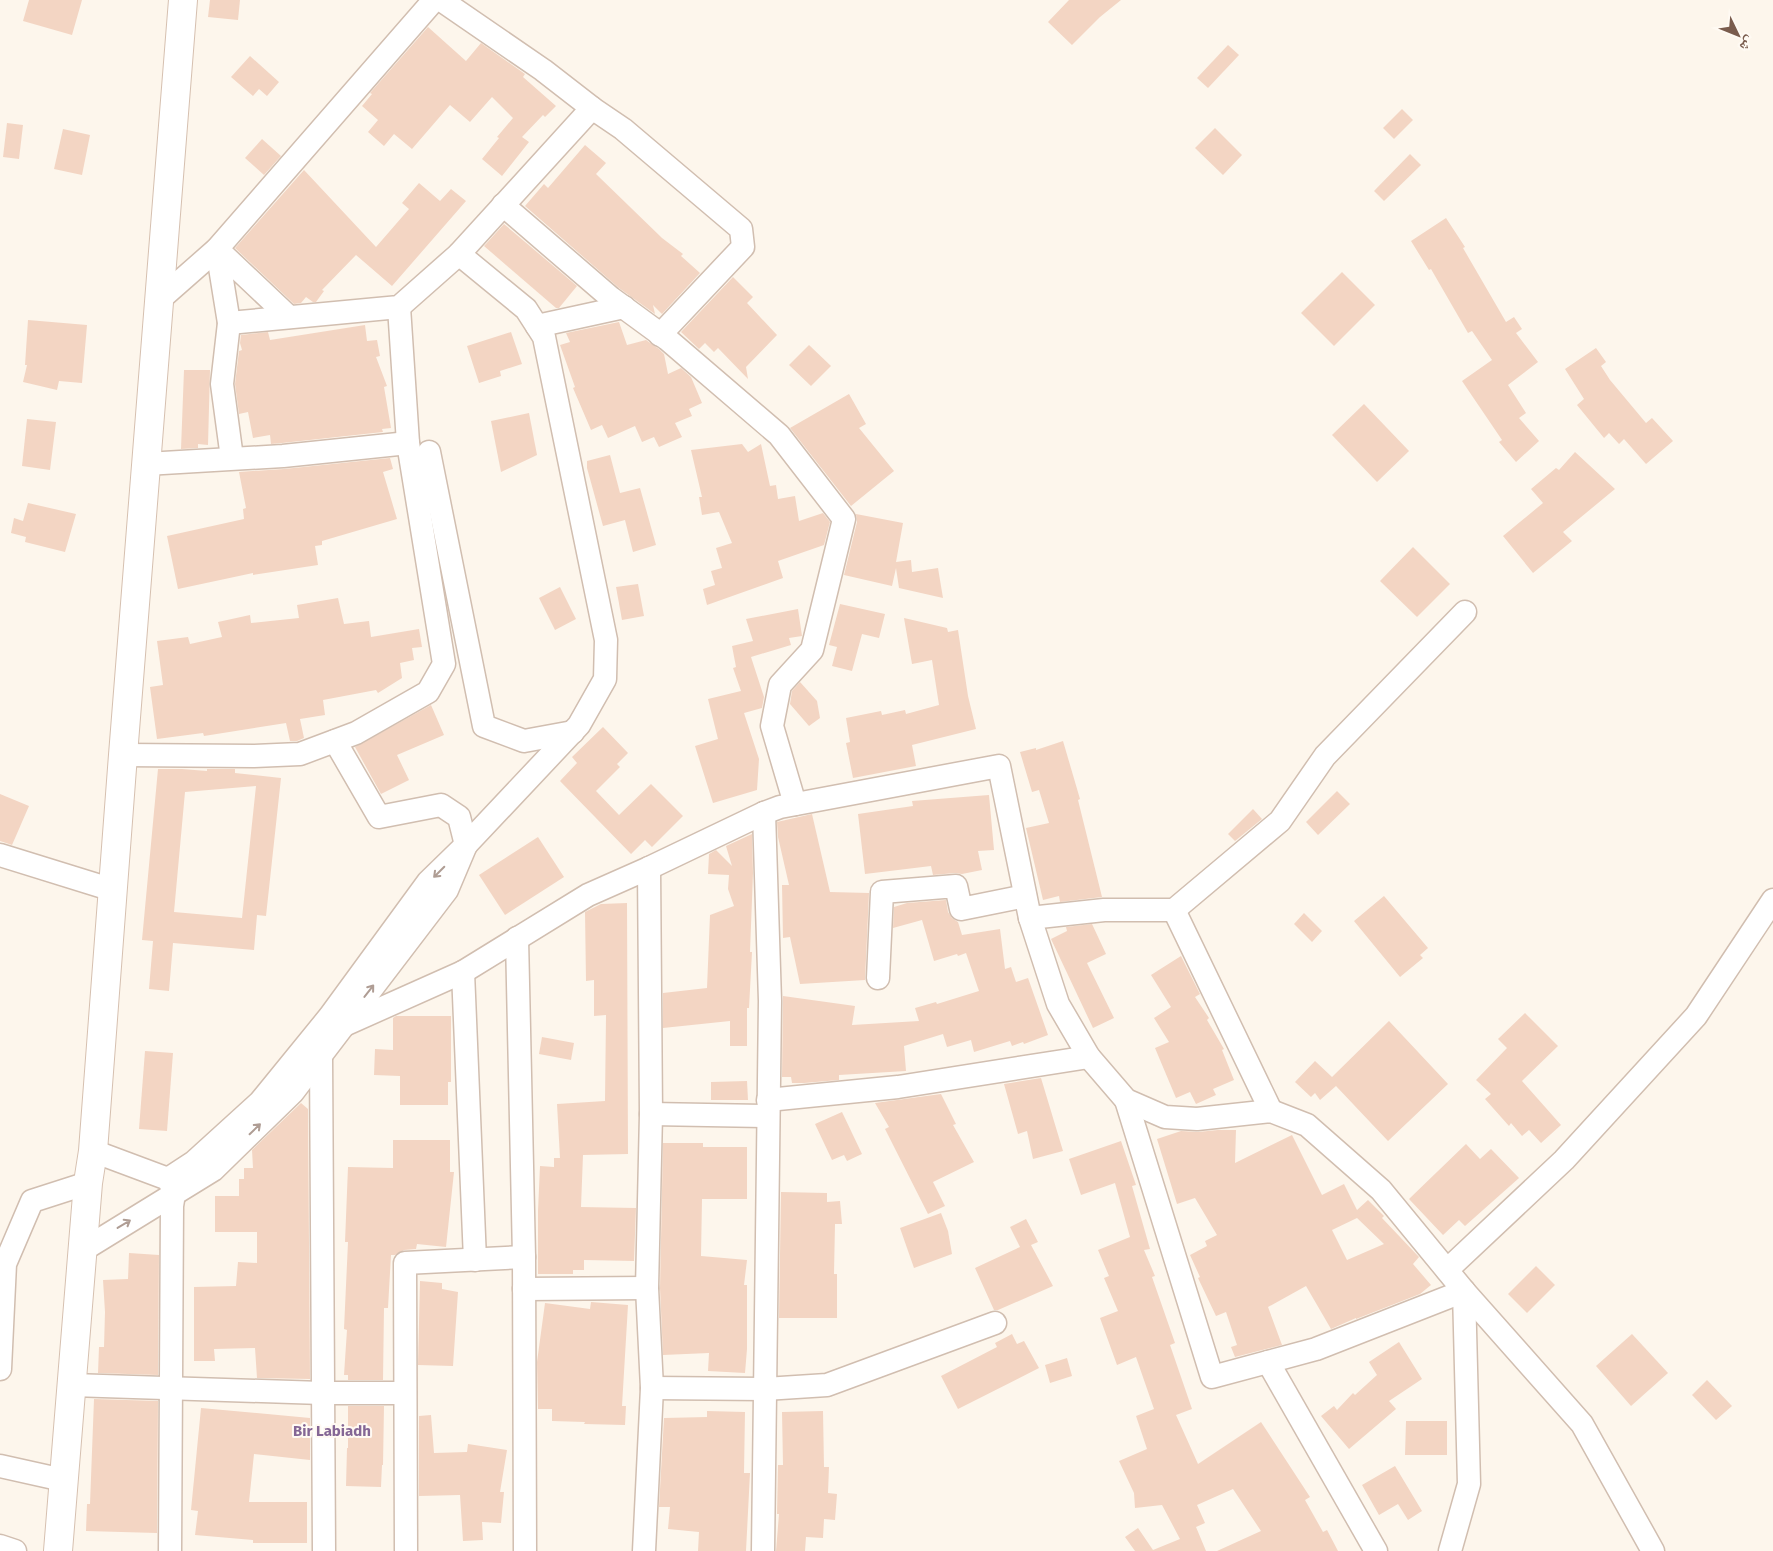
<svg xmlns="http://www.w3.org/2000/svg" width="1773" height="1551" font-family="'Fira Sans','Noto Naskh Arabic',sans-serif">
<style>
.building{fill:#f3d5c3;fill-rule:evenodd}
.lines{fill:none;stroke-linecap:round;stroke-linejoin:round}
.street-casing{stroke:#d1beb0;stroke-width:25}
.secondary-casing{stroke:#d6c0b0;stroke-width:30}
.street{stroke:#fff;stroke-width:22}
.secondary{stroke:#fff;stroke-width:28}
.oneway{stroke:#af9d94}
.labels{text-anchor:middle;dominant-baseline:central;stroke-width:4;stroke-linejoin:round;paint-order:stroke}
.quarter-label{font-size:15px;font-weight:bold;fill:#846695;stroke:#fffaf3}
</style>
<rect width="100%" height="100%" fill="#fdf6ec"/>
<g class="building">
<path d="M29 0H82L72 35 23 21Z"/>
<path d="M210 0H240L238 20 208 17Z"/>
<path d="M1069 0H1121L1100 17 1072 45 1048 22Z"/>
<path d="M428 27 466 61 481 43 525 74 523 77 556 106 545 117 543 115 522 137 529 142 502 176 482 159 499 138 497 137 513 118 492 97 470 122 450 105 412 149 394 134 384 146 368 132 378 120 362 106 372 94 370 93Z"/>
<path d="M1228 45 1239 55 1208 88 1197 78Z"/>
<path d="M250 56 279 82 267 96 259 89 253 96 231 77Z"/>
<path d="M1402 109 1413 120 1394 139 1383 128Z"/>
<path d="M7 123 23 125 19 159 3 157Z"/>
<path d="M1215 128 1242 155 1223 175 1195 148Z"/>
<path d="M63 129 90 135 82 175 54 169Z"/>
<path d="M262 139 281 156 264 175 245 158Z"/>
<path d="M585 145 606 163 596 174 662 238 683 254 681 256 700 273 662 314 653 305 655 314 619 288 525 206 544 184 548 188Z"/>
<path d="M1410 154 1421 165 1384 201 1374 191Z"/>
<path d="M304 170 376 247 409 209 402 203 419 183 440 201 451 189 466 201 392 286 356 255 322 290 324 291 316 302H313L306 297 301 303 294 304 235 248Z"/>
<path d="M1446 218 1465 247 1463 248 1506 322 1514 317 1522 329 1516 333 1538 362 1508 385 1526 413 1519 418 1539 441 1516 462 1499 442 1502 440 1462 381 1492 360 1472 331 1468 333 1431 269 1429 270 1411 241Z"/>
<path d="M504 224 577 286 559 308H556L484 246Z"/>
<path d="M1342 272 1375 305 1334 346 1301 313Z"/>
<path d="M733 277 753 297 747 303 777 335 746 367 748 379 718 348 714 352 705 343 699 349 681 332Z"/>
<path d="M28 320 87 325 82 383 59 381 57 390 23 382 27 365H25Z"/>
<path d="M619 322 627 345 646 340 659 349 664 354 668 374 681 368 691 377 702 403 689 409 692 416 675 423 682 437 659 447 654 437 642 442 635 426 608 438 602 425 591 430 573 388 575 387 560 345 570 342 566 333Z"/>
<path d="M365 325 367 341 377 340 380 356 376 357 387 386 384 387 391 428 382 429 383 432 282 443 271 444 270 435 253 438 248 412 239 414 235 384 239 351 242 350 240 343 241 335 268 332 270 340Z"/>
<path d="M511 332 522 364 500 371 501 376 479 383 467 346Z"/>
<path d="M809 345 831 366 811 386 789 365Z"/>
<path d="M1596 348 1606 362 1601 366 1610 380 1646 423 1652 418 1673 441 1646 464 1624 439 1619 444 1609 433 1604 438 1577 405 1584 399 1565 369Z"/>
<path d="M184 370H210L208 445 198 444V448L181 449Z"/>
<path d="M849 394 866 424 859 428 894 471 851 506 790 428Z"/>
<path d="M1364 404 1409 451 1377 482 1332 435Z"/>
<path d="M529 413 537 455 501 472 491 421Z"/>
<path d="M27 419 56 422 50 470 22 466Z"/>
<path d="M742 444 748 452 761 444 770 486 776 485 778 499 795 496 799 521 823 513 830 522 824 545 778 561 783 578 707 605 703 589 715 585 711 571 722 568 716 548 732 543 719 512 702 515 699 497H702L691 450Z"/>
<path d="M1575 452 1615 489 1563 532 1572 541 1533 573 1503 536 1543 503 1531 489 1556 468 1559 470Z"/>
<path d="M610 455 620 493 640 488 656 545 633 552 625 520 603 526 587 468V461Z"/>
<path d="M390 458 393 469 383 472 397 519 322 541V545L315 546 318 565 253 575V573L178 589 167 536 244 519 243 509 246 508 239 472 284 469Z"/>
<path d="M28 503 76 514 65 552 25 542 26 537 11 533 14 518 23 521Z"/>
<path d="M856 514 903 523 896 562 911 560 912 572 938 568 943 598 899 588 896 568 892 586 844 575 857 522Z"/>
<path d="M1413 547 1450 584 1417 617 1380 581Z"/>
<path d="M638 584 644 616 622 620 616 587Z"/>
<path d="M560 587 576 619 555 630 539 598Z"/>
<path d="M338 598 344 624 369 621 371 637 419 629 422 647 412 648 414 660 400 663 402 678 378 693 376 690 323 700 325 715 300 719 304 738 297 741H290L286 723 204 736 203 733 157 739 150 687 163 685 157 641 188 637 190 644 222 637 218 622 250 615 251 623 299 618 297 605Z"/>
<path d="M840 604 885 614 879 638 862 634 852 671 832 666 837 647 829 645Z"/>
<path d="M798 609 802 636 789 638 791 645 751 657 764 697 762 708 744 713 759 759 757 790 713 803 695 746 718 739 708 699 741 691 733 668 736 667 732 646 753 641 746 619Z"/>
<path d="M904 618 947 628 948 632 958 630 968 696 976 729 912 745 916 766 853 778 846 743 850 742 846 718 881 711 882 715 905 710 906 714 939 705 932 660 912 664Z"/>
<path d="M800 682 817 701 820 718 809 726 790 704 792 691Z"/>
<path d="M431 705 444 735 397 755 409 780 381 794 355 747Z"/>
<path d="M603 727 628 753 617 764 620 767 596 791 619 815 651 784 683 816 652 847 645 840 631 854 560 781 577 763 572 757Z"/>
<path d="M1063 741 1080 799 1078 800 1102 897 1060 902 1059 896 1043 900 1026 828 1049 823 1039 790 1032 792 1020 752 1036 748V750Z"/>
<path d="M158 769H182L207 771V769H235V773L281 778 266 916 257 915 254 950 173 943 169 991 149 989 153 941 142 940ZM256 786 242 918 174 912 185 792Z"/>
<path d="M1337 791 1350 804 1318 835 1306 822Z"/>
<path d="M0 794 29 806 12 845 0 841Z"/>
<path d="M989 795 994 850 978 851 982 870 962 874 955 873 933 875 931 866 865 874 858 814 913 806 912 801Z"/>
<path d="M1253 809 1262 819 1235 841 1228 834Z"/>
<path d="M812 814 830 892 869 893 865 980 800 984 790 937 783 938 782 885H789L778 837 777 822Z"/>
<path d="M752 834 753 873 750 952H752L749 1008H747V1046H730V1021L663 1028V993L707 988 710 915 734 906 728 889 729 875 708 874 709 854 716 850 732 866 726 846Z"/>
<path d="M538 837 564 877 505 915 479 875Z"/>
<path d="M1384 896 1428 948 1420 955 1423 958 1400 977 1354 921Z"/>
<path d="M946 900 948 912 952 918 958 922 962 935 1000 929 1005 969 1011 967 1016 982 1028 978 1048 1035 1024 1044 1023 1042 1012 1046 1010 1041 974 1052 971 1040 947 1047 943 1034 904 1046 906 1071 839 1075V1080L804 1083H792L791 1077H782L783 996 855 1006 852 1025 919 1021 915 1008 936 1002 937 1004 979 991 966 953 958 956 957 954 934 961 922 920 893 928 894 907 907 903Z"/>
<path d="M627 903 628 1154 583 1155 581 1207 636 1208 634 1261 584 1260V1270H573V1274H538V1211L540 1166 554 1167V1158H560L557 1104 605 1101 606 1015 594 1016V980L586 981 585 912 601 904Z"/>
<path d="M1304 913 1322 931 1312 942 1294 924Z"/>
<path d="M1092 924 1106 954 1087 963 1114 1018 1093 1028 1051 939 1067 931 1066 927Z"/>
<path d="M1181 956 1200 994 1195 997 1209 1018 1207 1020 1224 1049 1222 1050 1234 1080 1213 1089 1216 1095 1196 1104 1190 1092 1176 1098 1155 1048 1169 1042 1154 1018 1171 1007 1151 975Z"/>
<path d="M1525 1013 1558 1046 1522 1081 1561 1125 1541 1143 1529 1130 1522 1136 1511 1123 1509 1126 1485 1099 1491 1094 1476 1080 1507 1048 1498 1039Z"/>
<path d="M396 1016H451V1082H448V1105H400V1076L374 1075 375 1049 393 1050V1018Z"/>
<path d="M1389 1021 1448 1084 1388 1141 1336 1086 1320 1100 1315 1093 1311 1097 1295 1082 1315 1061 1332 1077Z"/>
<path d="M542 1037 574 1043 571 1060 539 1054Z"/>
<path d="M145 1051 173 1053 167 1131 139 1129Z"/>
<path d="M1041 1078 1063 1151 1033 1159 1027 1131 1018 1134 1004 1084Z"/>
<path d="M747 1081 748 1100H711V1082Z"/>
<path d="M941 1094 956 1124 953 1125 974 1162 933 1182 945 1206 928 1214 885 1129 889 1127 875 1103Z"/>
<path d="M301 1103 308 1109 310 1379 257 1378 255 1348 214 1349 215 1361H194V1287L236 1286 238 1262 257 1263V1232H215V1196H239V1179H244V1168H253L252 1150Z"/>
<path d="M842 1112 862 1154 847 1161 844 1155 832 1160 815 1124Z"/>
<path d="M1218 1130H1236L1235 1163 1292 1135 1322 1195 1344 1184 1357 1210 1368 1200 1384 1216 1382 1218 1419 1257 1413 1264 1431 1285 1420 1294 1356 1319V1318L1331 1329 1306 1286 1268 1307 1282 1345 1235 1357 1231 1347 1237 1345 1226 1312 1216 1316 1198 1278 1200 1277 1190 1255 1207 1246 1205 1241 1217 1235 1195 1198 1177 1204 1157 1139 1181 1131 1198 1132ZM1357 1218 1384 1244 1347 1260 1332 1230Z"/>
<path d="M393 1140H450V1172H454L446 1247 417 1244 416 1249 404 1250 395 1255H391L388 1308H384L383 1380H348V1375H344L347 1330 344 1329 348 1242H345L348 1167 393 1168Z"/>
<path d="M1121 1141 1136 1185 1132 1186 1150 1249 1144 1250 1155 1276 1152 1277 1175 1343 1170 1345 1192 1409 1176 1415 1198 1464 1261 1422 1310 1497 1305 1500 1323 1532 1327 1530 1338 1551H1217L1261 1531 1233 1489 1197 1505 1205 1523 1196 1527 1206 1551H1135L1125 1537 1138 1528 1153 1550 1180 1539 1162 1505 1135 1508 1134 1493 1119 1461 1147 1449 1136 1416 1154 1409 1136 1357 1117 1365 1100 1318 1118 1311 1104 1278 1109 1276 1098 1250 1130 1237 1115 1183 1081 1195 1069 1159Z"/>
<path d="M663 1143H703V1147H747V1199H702L701 1256 747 1260 744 1285H747V1349L745 1373 708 1371 709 1353 663 1355 660 1288Z"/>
<path d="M1466 1144 1480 1159 1491 1149 1519 1178 1465 1226 1459 1220 1443 1235 1409 1199Z"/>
<path d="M781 1192 827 1193V1202L840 1201 842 1224H835L834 1274H837V1318H779Z"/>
<path d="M941 1213 948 1231 952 1254 914 1268 900 1228Z"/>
<path d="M1026 1219 1038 1242 1031 1245 1053 1286 998 1310H994L975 1268 1020 1247 1010 1227Z"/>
<path d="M129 1253 159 1255 158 1375 98 1373 99 1347H104L105 1312 103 1280 128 1279Z"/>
<path d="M1536 1266 1555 1285 1527 1313 1508 1294Z"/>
<path d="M420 1281 442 1283V1289L458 1292 453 1366 418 1365Z"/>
<path d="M591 1302 628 1305 622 1406H626L625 1425 584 1424 585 1422 552 1421V1409H538L537 1362 545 1303 590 1309Z"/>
<path d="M1012 1334 1017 1344 1024 1341 1039 1368 958 1409 941 1376 997 1347 995 1343Z"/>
<path d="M1632 1334 1668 1373 1631 1406 1596 1366Z"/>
<path d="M1399 1342 1422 1379 1389 1401 1396 1409 1349 1449 1321 1416 1334 1406 1337 1410 1353 1393 1355 1395 1377 1375 1369 1362Z"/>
<path d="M1067 1358 1072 1376 1050 1383 1045 1365Z"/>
<path d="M1707 1380 1732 1406 1716 1420 1692 1395Z"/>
<path d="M94 1399 158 1401 157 1533 86 1531 87 1504H90Z"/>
<path d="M348 1406H384L383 1465H382L381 1487 346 1486 347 1448H348Z"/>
<path d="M201 1408 310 1418V1460L254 1454 249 1502H307V1543H253V1540L195 1535 198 1511 191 1510Z"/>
<path d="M707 1411 745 1412 744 1473H750L746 1551H698L699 1532 668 1529 670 1507H659L664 1418 707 1417Z"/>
<path d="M823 1411 824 1467H829L828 1493 837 1494 835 1520 824 1519 823 1538 806 1537 805 1551H776L779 1514H777L778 1465H783L782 1412Z"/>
<path d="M431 1415 434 1453 467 1452 468 1444 507 1450 500 1492H504L501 1523 482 1522 483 1540 463 1541 460 1495 419 1496V1416Z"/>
<path d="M1406 1421H1447V1455H1405Z"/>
<path d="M1395 1466 1422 1511 1408 1520 1398 1504 1379 1515 1362 1485Z"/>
</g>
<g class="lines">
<g class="street-casing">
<g id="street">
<path d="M441 0 543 70 592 108 623 129 741 229 743 247 660 335"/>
<path d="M503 205 611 298 667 339 779 435 844 519 812 650 780 685 772 726 795 804"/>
<path d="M459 254 526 309 544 337 606 640 605 679 579 725 466 845"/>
<path d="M159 300 217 249 434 0"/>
<path d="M229 323 399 307 459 254 592 108"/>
<path d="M537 326 624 307"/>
<path d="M429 452 484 726 524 741 573 732"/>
<path d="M232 458 222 384 229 323 217 249 289 317"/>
<path d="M146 464 283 456 408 443"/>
<path d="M335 741 379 817 441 805 459 817 466 845"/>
<path d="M123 755 254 756 300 754 356 733 428 692 444 664 408 443 399 307"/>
<path d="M0 855 113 890"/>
<path d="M1174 910 1271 1111"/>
<path d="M1030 918 1104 910H1174L1280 821 1325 756 1465 612"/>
<path d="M517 938 524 1257 525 1551"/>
<path d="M463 972 475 1260"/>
<path d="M878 978 882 892 956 886 961 909 1025 896"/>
<path d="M342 1026 463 972 588 895 649 868 764 813 780 807 999 766 1030 918 1058 1004 1089 1057 1126 1100 1165 1117 1197 1119 1271 1111 1307 1125 1381 1190 1464 1291 1582 1424 1653 1551"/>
<path d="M321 1056 324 1551"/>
<path d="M768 1100 898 1087 1089 1057"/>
<path d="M1126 1100 1212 1377 1316 1349 1464 1291"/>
<path d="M651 1114 768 1116"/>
<path d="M83 1250 213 1170 293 1092 447 890 466 845 428 882 330 1016 260 1102 194 1162 168 1179 93 1151"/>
<path d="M1447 1270 1564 1160 1696 1016 1773 900"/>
<path d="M524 1289 647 1288"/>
<path d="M1268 1362 1376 1551"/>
<path d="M0 1369 5 1264 32 1201 88 1183"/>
<path d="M72 1385 322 1393H405"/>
<path d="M652 1388 765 1389 827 1385 995 1323"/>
<path d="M0 1466 63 1480"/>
<path d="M0 1546 15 1551"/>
<path d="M170 1551 172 1206 174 1194 171 1185"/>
<path d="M406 1551 405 1263 524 1257"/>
<path d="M644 1551 652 1388 647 1288 651 1114 649 868"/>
<path d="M763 1551 770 1001 764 813"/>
<path d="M1450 1551 1469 1484 1464 1291"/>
</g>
</g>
<g class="secondary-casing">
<path id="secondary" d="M58 1551 88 1183 93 1151 123 755 183 0"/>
</g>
<use href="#street" class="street"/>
<use href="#secondary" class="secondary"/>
</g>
<defs><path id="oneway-shaft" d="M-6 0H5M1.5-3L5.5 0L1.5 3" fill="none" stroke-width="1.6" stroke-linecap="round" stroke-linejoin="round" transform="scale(1.25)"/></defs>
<g class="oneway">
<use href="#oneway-shaft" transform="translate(439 872) rotate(135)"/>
<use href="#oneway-shaft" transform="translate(369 991) rotate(-52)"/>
<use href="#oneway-shaft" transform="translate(255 1129) rotate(-44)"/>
<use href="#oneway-shaft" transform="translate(124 1224) rotate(-31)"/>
</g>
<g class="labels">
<g class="quarter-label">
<text x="332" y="1431">Bir Labiadh</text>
</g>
</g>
<g transform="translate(1738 35) rotate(133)" stroke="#fffaf3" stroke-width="4" paint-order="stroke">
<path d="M0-4L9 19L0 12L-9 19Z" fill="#7a5c4d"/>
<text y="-8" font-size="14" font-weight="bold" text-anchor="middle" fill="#7a5c4d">ش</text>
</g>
</svg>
